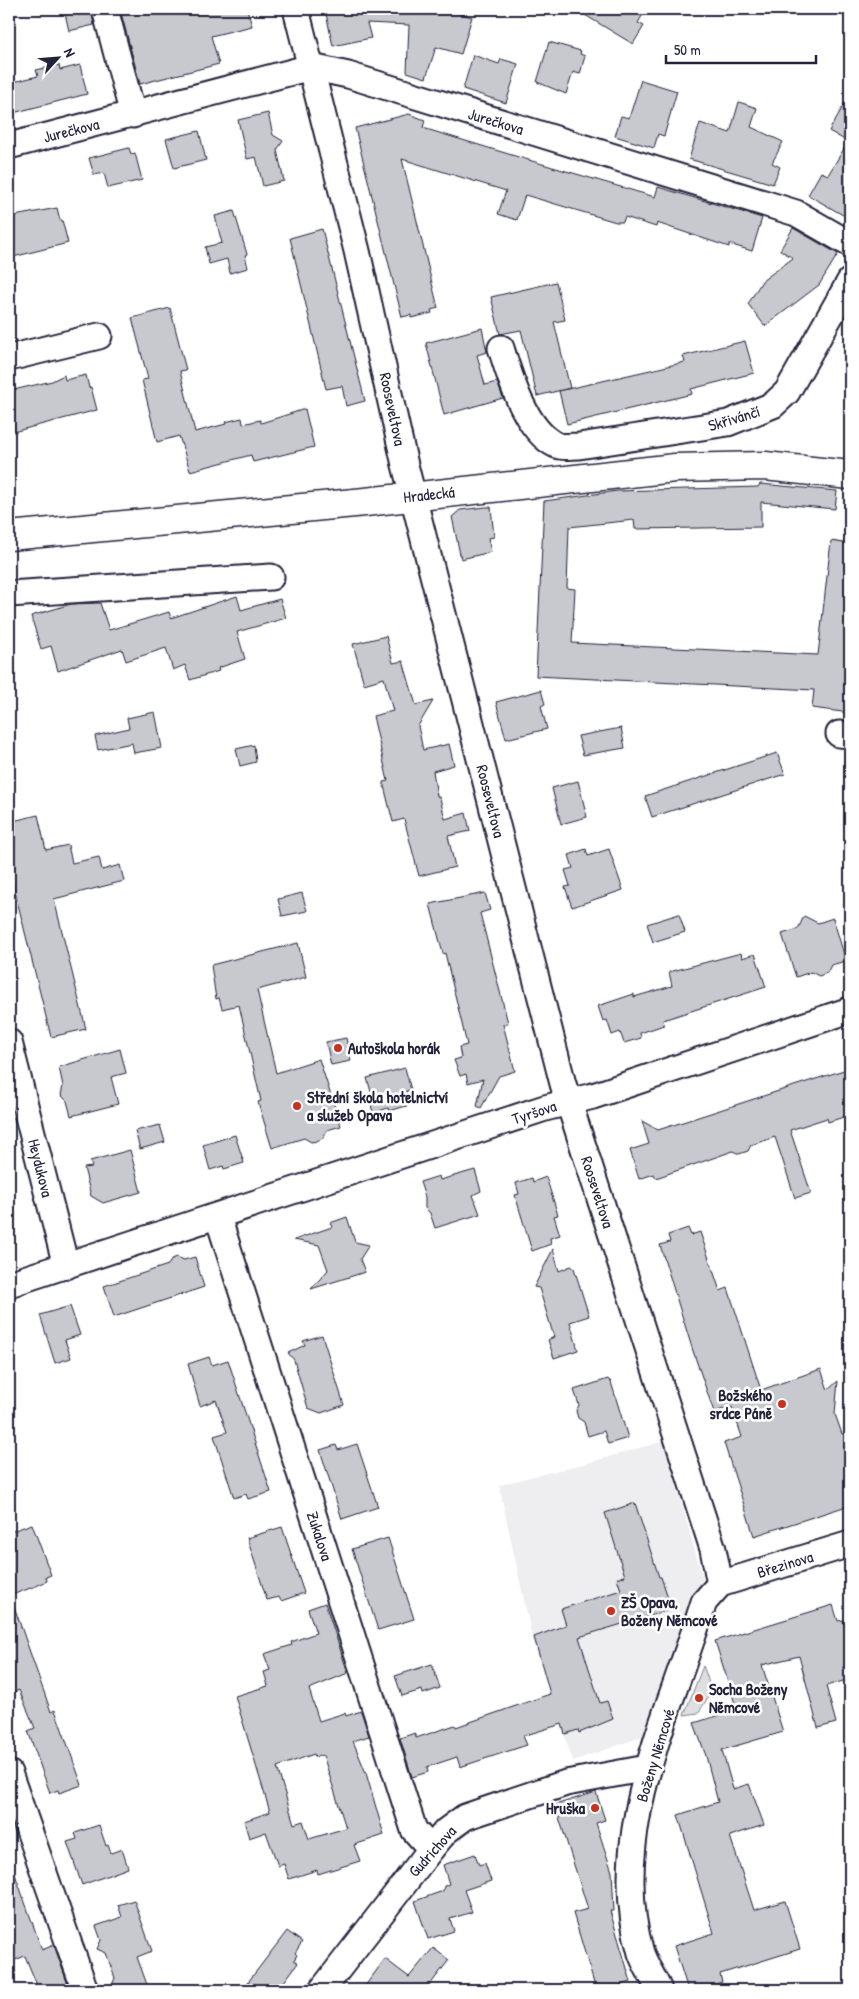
<svg xmlns="http://www.w3.org/2000/svg" width="859" height="1999" font-family="'Patrick Hand',sans-serif">
<style>
.built{fill:#eeeef1}
.green{fill:#dfdfe2;stroke:#80808e}
.building{fill:#c8c8cf;stroke:#22223b;fill-rule:evenodd}
.lines{fill:none;stroke-linecap:round;stroke-linejoin:round}
.minor-casing{stroke:#22223b;stroke-width:29}
.major-casing{stroke:#22223b;stroke-width:31}
.minor{stroke:#fff;stroke-width:25}
.major{stroke:#fff;stroke-width:28}
.poi-dot{fill:#c8321e;stroke:#fff;stroke-width:2}
.labels{text-anchor:middle;dominant-baseline:central;stroke-width:5;stroke-linejoin:round;paint-order:stroke}
.street-label{font-size:16px;fill:#22223b;stroke:#fff}
.poi-label{font-size:16px;font-weight:bold;fill:#22223b;stroke:#fff;text-anchor:start}
</style>
<rect width="100%" height="100%" fill="#fff"/>
<filter id="ink" filterUnits="userSpaceOnUse"><feTurbulence type="fractalNoise" baseFrequency=".02" numOctaves="2"/><feDisplacementMap in="SourceGraphic" scale="10" xChannelSelector="R" yChannelSelector="G"/><feConvolveMatrix kernelMatrix="1 2 1 2 8 2 1 2 1" color-interpolation-filters="sRGB"/></filter>
<g filter="url(#ink)">
<path class="built" d="M664 1441 705 1586 653 1733 573 1761 532 1637 499 1485 591 1462Z"/>
<path class="green" d="M703 1666C712 1688 712 1694 698 1713L684 1715Z"/>
<g class="building">
<path d="M64 9H91L94 25 69 31Z"/>
<path d="M120 9H247L252 26 211 36 219 64 140 84Z"/>
<path d="M325 9H444L472 17 461 54 436 47 426 78 407 72 409 25 367 23 371 38 333 46Z"/>
<path d="M575 9H646L638 23 644 26 633 44Z"/>
<path d="M549 42 581 51 580 54 585 56 580 74 573 72 566 94 537 82Z"/>
<path d="M473 55 499 64 501 59 518 64 506 103 463 89Z"/>
<path d="M59 65 60 70 80 65 87 94 9 114V83L38 76 36 70Z"/>
<path d="M641 80 677 91 664 136 658 134 654 148 615 136 621 116 629 118Z"/>
<path d="M850 94V219L808 195 821 172 828 175 848 142 829 131Z"/>
<path d="M739 102 757 108 751 127 783 142 772 163 780 167 773 184 689 159 700 123 730 133Z"/>
<path d="M268 113 273 135 283 141 277 150 284 181 263 186 256 157 247 159 238 120Z"/>
<path d="M409 114 425 120 423 128 515 156 655 197 658 187 762 218 752 251 729 244V247L657 223 656 227 625 217 623 222H616L525 195 517 220 498 214 506 191 402 159 438 308 431 310 432 313 411 318V315L402 317 355 128Z"/>
<path d="M199 131 206 160 174 168 166 139Z"/>
<path d="M129 148 131 154 135 153 142 180 108 188 104 173 94 175 89 158Z"/>
<path d="M57 208 60 220H62L68 243 9 258V217Z"/>
<path d="M234 211 247 254 245 255 248 268 230 273 227 259 209 264 205 247 222 243 215 216Z"/>
<path d="M793 228 838 254 819 285 765 326 748 304 762 281 793 258 780 250Z"/>
<path d="M322 229 365 401 346 406 342 386 326 389 290 238Z"/>
<path d="M556 282 565 320 554 322 570 388 537 396 521 330 500 334 491 297Z"/>
<path d="M170 308 186 370 180 371 195 432 226 424 225 422 242 418 243 424 260 420 261 423 305 409 314 447 253 462 251 455 190 471 179 436 157 442 142 380 148 379 132 318Z"/>
<path d="M482 328 487 352 477 355 485 385 497 382 503 398 444 415 426 343Z"/>
<path d="M745 341 754 373 691 389 692 394 567 424 559 391 685 362 683 356Z"/>
<path d="M64 375 65 380 86 375 89 388 91 387 97 410 9 433V391L52 381Z"/>
<path d="M760 484 837 491 835 509 761 502V527L635 529 634 520 569 527 567 588 575 589 572 643 818 655 831 541 850 544V713L812 708 814 690 536 676 544 501 617 491 758 487Z"/>
<path d="M486 507H491L494 537 488 538 491 552 461 559 452 517 460 510Z"/>
<path d="M237 596 241 610 280 599 286 618 237 632 245 659 218 668 219 671 190 680 185 665 173 670 166 648 126 661 122 649 58 671 51 646 41 649 31 616 71 604 100 603 109 630 169 612 171 618Z"/>
<path d="M386 636 393 663 403 661 416 705 433 701 418 726 423 750 449 744 454 765 433 771 437 796 440 798 445 819 466 813 470 831 448 836 455 867 419 876 404 819 393 822 383 782 388 781 373 716 393 711 384 678 364 684 353 644Z"/>
<path d="M541 690 545 704 541 706 547 729 506 739 496 702Z"/>
<path d="M155 712 162 748 134 753 132 743 98 750 95 736 129 728 127 718Z"/>
<path d="M621 728 625 748 583 755 578 736Z"/>
<path d="M254 745 256 762 240 766 236 749Z"/>
<path d="M777 753 785 774 652 817 645 796Z"/>
<path d="M578 781 587 817 561 824 552 788Z"/>
<path d="M38 815 46 850 68 845 72 863 99 857 102 870 120 865 124 881 54 899 86 1029 51 1037 9 868V822Z"/>
<path d="M586 849 588 856 609 849 623 890 572 907 565 887 570 886 565 870 573 868 569 855Z"/>
<path d="M302 893 307 911 282 916 278 899Z"/>
<path d="M485 893 490 910 480 913 508 1023 503 1024 515 1071 499 1076 481 1108 477 1106 483 1079 468 1083 466 1074 460 1076 454 1060 461 1058 459 1047 467 1045 445 953 443 954 430 904Z"/>
<path d="M679 914 685 932 653 942 647 924Z"/>
<path d="M804 916 818 923 833 918 846 961 831 965 827 973 819 976 811 972 796 977 782 934 798 929Z"/>
<path d="M298 943 306 977 257 990 276 1073 319 1059 341 1126 327 1130 323 1138 317 1141 311 1142 304 1138 272 1148 258 1102 261 1101 239 1005 222 1009 219 998 216 999 211 965Z"/>
<path d="M741 953 742 958 755 954 766 987 663 1020 664 1025 640 1033 641 1038 624 1043 620 1032 612 1035 607 1020 603 1021 598 1006 634 994V997L672 986 669 972Z"/>
<path d="M346 1038 351 1061 331 1065 326 1042Z"/>
<path d="M120 1049 126 1073 111 1077 118 1104 71 1116 67 1101 61 1095 63 1086 59 1067Z"/>
<path d="M405 1068 411 1090 406 1091 410 1105 389 1111 388 1108 373 1113 369 1096 372 1095 367 1078Z"/>
<path d="M850 1068V1115L828 1122 827 1118 790 1130 811 1193 795 1198 775 1137 751 1145 748 1151 739 1154 733 1151 656 1178 654 1174 639 1179 630 1150 649 1144 642 1121 658 1130Z"/>
<path d="M160 1125 165 1142 140 1149 135 1131Z"/>
<path d="M235 1135 244 1163 224 1169 223 1166 210 1170 203 1145Z"/>
<path d="M130 1150 141 1192 103 1203 91 1196 84 1168 92 1167 90 1161Z"/>
<path d="M475 1170 481 1191 473 1195 480 1214 435 1228 430 1213 425 1208V1197L420 1182 439 1176 440 1180Z"/>
<path d="M546 1177 558 1215 554 1216 560 1235 550 1238 551 1244 532 1251 515 1195 519 1194 516 1183 532 1178 533 1182Z"/>
<path d="M347 1217 355 1242 369 1245 360 1259 365 1272 311 1289 328 1270 319 1245 294 1240 332 1227 330 1223Z"/>
<path d="M688 1228 691 1235 700 1232 720 1291 728 1288 761 1390 821 1369 828 1390 838 1381 835 1414 842 1434 850 1432V1505L754 1536 724 1443 742 1437 732 1407 714 1412 693 1351 660 1245 670 1242 668 1235Z"/>
<path d="M553 1249 559 1271 571 1266 574 1268 589 1316 570 1322 578 1350 554 1358 548 1340 554 1337 539 1288 534 1287Z"/>
<path d="M177 1257 184 1260 195 1257 204 1287 114 1317 104 1286 168 1265 172 1259Z"/>
<path d="M70 1306 80 1335 65 1340 71 1358 55 1363 40 1315Z"/>
<path d="M322 1335 344 1405 321 1413 308 1408 294 1360 288 1353 305 1345 303 1341Z"/>
<path d="M209 1357 212 1365 228 1360 271 1492 248 1499 246 1494 234 1498 214 1436 227 1432 216 1400 200 1406 188 1364Z"/>
<path d="M608 1379 611 1382 628 1438 608 1444 604 1431 588 1436 584 1422 578 1418 576 1411 579 1405 574 1390Z"/>
<path d="M357 1444 378 1507 342 1519 320 1450 336 1445 338 1450Z"/>
<path d="M635 1503 659 1577H661L672 1609 579 1637 600 1703 607 1701 613 1719 579 1733 578 1730 565 1734 562 1724 523 1736 527 1745 460 1767 457 1757 427 1767 428 1772 412 1777 400 1738 415 1733 416 1738 455 1725 456 1727 550 1694 534 1637 566 1625 561 1609 621 1590 617 1578 625 1576 605 1513Z"/>
<path d="M32 1524 51 1575 46 1577 47 1581 36 1586 9 1596V1532Z"/>
<path d="M282 1527 304 1593 281 1601 279 1597 267 1600 247 1538Z"/>
<path d="M388 1538 414 1619 378 1630 352 1549Z"/>
<path d="M11 1598 51 1712 55 1710 82 1785 59 1793 58 1790 50 1793 28 1731 35 1728 19 1690 14 1692 9 1684V1599Z"/>
<path d="M325 1603 348 1673 309 1689 319 1721 345 1713 346 1716 361 1711 369 1736 353 1741 366 1773 384 1835 354 1845 360 1861 318 1874 317 1870 289 1879 284 1864 278 1866 266 1832 249 1838 244 1821 270 1812 235 1696 268 1686 264 1672 270 1670 264 1654 292 1645 291 1642 316 1633 308 1609ZM314 1754 315 1757 323 1755 346 1828 309 1839 303 1821 294 1824 277 1767Z"/>
<path d="M833 1605 838 1621 843 1620 850 1644V1679L826 1686 836 1723 818 1728 799 1656 762 1665 783 1732 722 1750 733 1789 749 1784 764 1825 730 1836 754 1910 785 1901 800 1949 720 1974 722 1982 696 1990H688L674 1946 714 1933 678 1815 718 1802 706 1756 694 1723 737 1710 715 1641Z"/>
<path d="M432 1664 440 1688 423 1694 422 1690 402 1696 395 1676Z"/>
<path d="M596 1792 605 1820 596 1823 612 1872 614 1911H610L631 1982 603 1990H596L573 1913 588 1909 555 1805Z"/>
<path d="M99 1825 106 1846 108 1845 111 1853 122 1849 128 1868 82 1885 67 1842 77 1839 75 1833Z"/>
<path d="M475 1854 479 1865 485 1863 491 1881 464 1890 472 1912 450 1919 454 1931 428 1939 415 1901 443 1891 444 1886 449 1884 443 1865Z"/>
<path d="M11 1863 42 1950 54 1945 69 1988 61 1990H39L25 1956 15 1960 9 1942V1864Z"/>
<path d="M134 1900 152 1951 137 1957 149 1990H110L115 1978 106 1953 97 1949 101 1940 96 1926 122 1917 118 1905Z"/>
<path d="M287 1931 302 1942 295 1953 297 1955 294 1960 298 1963 278 1990H242Z"/>
<path d="M433 1948 449 1960 426 1990H362L385 1959 409 1977Z"/>
</g>
<g class="lines">
<g class="minor-casing">
<g id="minor">
<path d="M105 9 133 115"/>
<path d="M296 9 357 251 405 465 563 1084 713 1549 720 1584"/>
<path d="M9 146 311 67 348 75 796 213 850 244"/>
<path d="M501 348C510 377 525 430 556 445 563 448 571 446 579 446L728 423 773 405 787 392 850 281"/>
<path d="M9 358 99 336"/>
<path d="M9 594 271 577"/>
<path d="M839 734 850 735"/>
<path d="M9 1042 66 1266"/>
<path d="M218 1217 414 1830 431 1849"/>
<path d="M9 1284 545 1108 593 1096 850 1010"/>
<path d="M720 1584 850 1544"/>
<path d="M9 1773 85 1990"/>
<path d="M322 1990 431 1849 446 1831 465 1817 566 1783 647 1768"/>
<path d="M659 1990C654 1978 645 1965 641 1953 606 1836 670 1712 704 1602L720 1584"/>
</g>
</g>
<g class="major-casing">
<path id="major" d="M9 536 365 502 675 468 765 466 850 475"/>
</g>
<use href="#minor" class="minor"/>
<use href="#major" class="major"/>
</g>
</g>
<g class="poi-dot">
<circle cx="338" cy="1048" r="5"/>
<circle cx="297" cy="1106" r="5"/>
<circle cx="782" cy="1404" r="5"/>
<circle cx="611" cy="1611" r="5"/>
<circle cx="699" cy="1698" r="5"/>
<circle cx="595" cy="1808" r="5"/>
</g>
<g class="labels">
<g class="street-label">
<text transform="translate(496 121) rotate(17)">Jurečkova</text>
<text transform="translate(71 130) rotate(-14)">Jurečkova</text>
<text transform="translate(393 409) rotate(78)">Rooseveltova</text>
<text transform="translate(734 418) rotate(-17)">Skřivánčí</text>
<text transform="translate(429 494) rotate(-6)">Hradecká</text>
<text transform="translate(491 801) rotate(76)">Rooseveltova</text>
<text transform="translate(534 1112) rotate(-18)">Tyršova</text>
<text transform="translate(41 1168) rotate(76)">Heydukova</text>
<text transform="translate(598 1192) rotate(72)">Rooseveltova</text>
<text transform="translate(320 1536) rotate(72)">Zukalova</text>
<text transform="translate(785 1564) rotate(-17)">Březinova</text>
<text transform="translate(655 1755) rotate(-73)">Boženy Němcové</text>
<text transform="translate(432 1851) rotate(-48)">Gudrichova</text>
</g>
<g class="poi-label">
<text x="348" y="1048">Autoškola horák</text>
<text x="307" y="1097">Střední škola hotelnictví<tspan x="307" dy="18">a služeb Opava</tspan></text>
<text x="772" y="1395" text-anchor="end">Božského<tspan x="772" dy="18">srdce Páně</tspan></text>
<text x="621" y="1602">ZŠ Opava,<tspan x="621" dy="18">Boženy Němcové</tspan></text>
<text x="709" y="1689">Socha Boženy<tspan x="709" dy="18">Němcové</tspan></text>
<text x="585" y="1808" text-anchor="end">Hruška</text>
</g>
</g>
<rect width="859" height="1999" fill="none" stroke="#fff" stroke-width="30"/>
<rect x="15" y="15" width="829" height="1969" fill="none" stroke="#22223b" stroke-width="2" filter="url(#ink)"/>
<g transform="translate(58 58) rotate(64)" stroke="#ffffff" stroke-width="4" paint-order="stroke">
<path d="M0-4L9 19L0 12L-9 19Z" fill="#22223b"/>
<text y="-8" font-size="14" font-weight="bold" text-anchor="middle" fill="#22223b">N</text>
</g>
<path d="M666 55v8h150v-8" fill="none" stroke="#22223b" stroke-width="2.5"/>
<text x="674" y="55" font-size="15" fill="#22223b" stroke="#ffffff" stroke-width="4" paint-order="stroke">50 m</text>
</svg>
